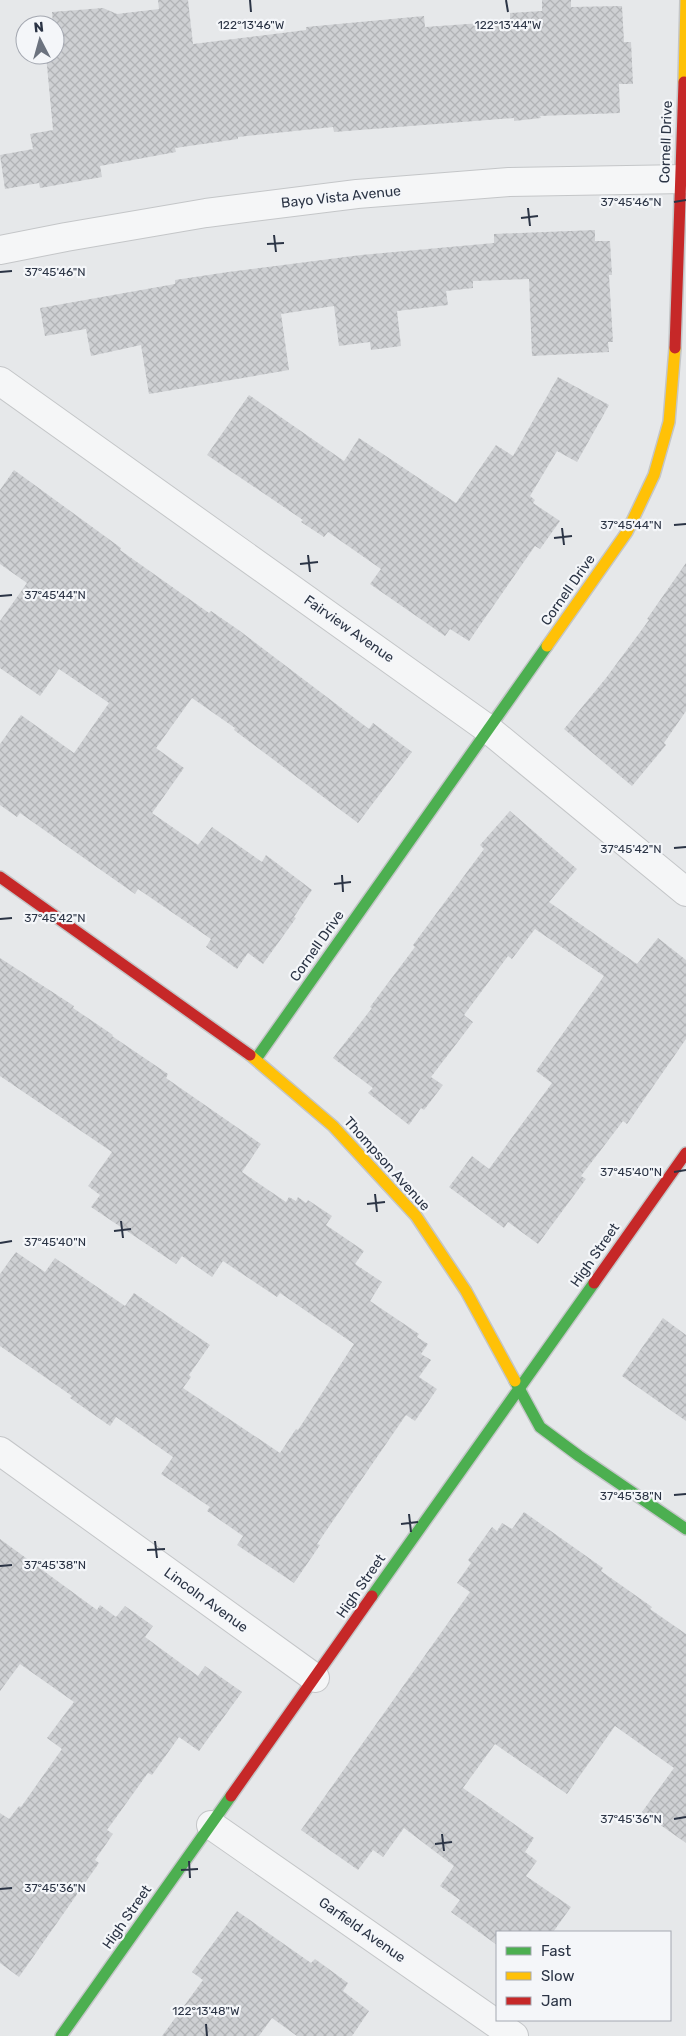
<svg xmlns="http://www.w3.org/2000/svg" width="686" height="2036" font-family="Rubik,sans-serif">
<defs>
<pattern id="building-cross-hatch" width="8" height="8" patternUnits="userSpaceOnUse" patternTransform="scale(1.25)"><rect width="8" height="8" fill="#ced0d3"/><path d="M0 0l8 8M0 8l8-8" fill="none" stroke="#b1b3b6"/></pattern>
</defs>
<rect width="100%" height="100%" fill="#e6e8ea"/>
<!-- building -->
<g fill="url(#building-cross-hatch)">
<polygon points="158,0 188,0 193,44 306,30 306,27 424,16 425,27 510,21 510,13 542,11 542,0 571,0 571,7 622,6 624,42 631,42 633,84 619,84 620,113 540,116 541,118 514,121 514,118 334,132 333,127 238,137 238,139 175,148 176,152 100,166 102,177 40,188 39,183 5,189 0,155 33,149 30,134 53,130 46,55 55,55 55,25 53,25 52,12 103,8 117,14 159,9"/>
<polygon points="595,230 595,241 610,241 612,275 609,275 613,342 608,342 609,352 532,356 529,279 473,281 473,288 446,291 448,305 397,311 401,346 371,350 370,342 339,346 334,306 281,314 289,370 149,394 141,345 91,356 86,329 45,336 40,308 175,284 175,280 228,272 361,255 494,243 494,234"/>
<polygon points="558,377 609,405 577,462 557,451 530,496 535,500 533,503 560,521 540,549 535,546 469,641 450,629 445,636 370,584 381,569 328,532 324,537 301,522 303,520 207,455 249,395 344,461 359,438 456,503 496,445 513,456"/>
<polygon points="14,470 121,548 120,550 209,613 211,611 240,631 369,729 373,723 412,752 358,823 234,730 235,728 192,698 156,748 184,768 152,813 198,845 212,827 262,862 266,855 312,890 294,917 296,918 263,964 248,953 237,969 206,947 211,939 138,889 135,894 20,813 17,817 0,805 0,744 21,715 74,753 109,703 59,669 40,696 0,668 0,621 27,583 0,564 0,490"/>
<polygon points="686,563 686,711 664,743 666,745 632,786 564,729 606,678 649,620 647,619"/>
<polygon points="510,811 577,869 549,902 637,964 658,938 686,960 686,1039 627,1124 623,1121 581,1176 586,1179 538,1244 508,1222 504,1228 449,1187 472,1156 489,1169 552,1083 536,1071 604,976 535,929 512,959 508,956 464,1015 473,1022 431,1077 443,1085 424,1110 421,1108 409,1125 368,1093 373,1088 333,1058 372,1008 370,1007 415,947 413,945 484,849 480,845"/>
<polygon points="0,958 74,1006 73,1008 113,1035 112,1036 168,1074 166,1078 261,1144 242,1172 286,1202 289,1197 296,1201 298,1197 306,1203 308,1200 332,1216 326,1225 364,1251 355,1264 382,1282 370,1301 419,1334 417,1337 428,1344 421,1354 431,1360 419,1377 437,1389 415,1421 406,1415 317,1544 320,1545 294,1583 237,1545 243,1536 207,1511 210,1507 161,1474 173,1457 116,1417 110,1426 70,1398 72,1396 0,1346 0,1274 16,1252 45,1272 55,1258 125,1306 134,1293 210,1345 189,1375 191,1377 183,1388 280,1453 296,1429 298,1430 354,1344 280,1293 277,1297 223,1261 212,1277 182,1256 176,1264 91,1207 100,1195 88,1186 112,1152 0,1076"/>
<polygon points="663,1318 686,1335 686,1421 622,1376"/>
<polygon points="524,1512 603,1568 601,1571 652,1607 650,1609 686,1634 686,1843 642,1812 674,1768 615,1726 567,1794 495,1744 463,1788 534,1838 525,1852 537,1861 526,1876 571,1907 553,1932 497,1932 497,1945 451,1912 460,1900 440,1886 454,1866 404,1828 383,1857 373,1850 358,1870 301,1830 470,1592 457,1583 471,1563 468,1560 492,1527 497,1531 502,1523 512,1529"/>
<polygon points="0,1539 97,1610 100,1605 116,1617 125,1606 153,1626 145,1637 198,1676 205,1666 242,1692 199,1751 179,1737 152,1775 148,1773 107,1830 113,1834 95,1860 99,1863 19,1977 0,1963 0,1813 9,1819 19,1806 21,1807 62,1749 47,1738 74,1702 20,1664 0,1691"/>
<polygon points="237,1911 311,1963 315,1959 348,1983 343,1991 369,2011 352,2036 297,2036 272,2018 259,2036 162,2036 203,1980 192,1972"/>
</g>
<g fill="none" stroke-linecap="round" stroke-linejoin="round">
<!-- street casing -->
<g stroke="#c4c6c8" stroke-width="30">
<g id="street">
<polyline points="0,250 66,237 206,213 357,194 509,182 686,179"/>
<polyline points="0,381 488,729 686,892"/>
<polyline points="0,1451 315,1678"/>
<polyline points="211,1825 514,2036"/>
</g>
</g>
<!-- fast casing -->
<g stroke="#c4c6c8" stroke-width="14">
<g id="fast">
<polyline points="256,1059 547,646"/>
<polyline points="515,1381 540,1427 579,1456 686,1529"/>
<polyline points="372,1596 594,1283"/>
<polyline points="61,2036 231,1796"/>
</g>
</g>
<!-- slow casing -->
<g stroke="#c4c6c8" stroke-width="14">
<g id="slow">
<polyline points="684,82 686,0"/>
<polyline points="547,646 627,532 654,475 669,422 675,348"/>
<polyline points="250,1055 333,1126 416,1216 466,1291 515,1381"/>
</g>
</g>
<!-- jam casing -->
<g stroke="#c4c6c8" stroke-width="14">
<g id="jam">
<polyline points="675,348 684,82"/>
<polyline points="0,877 250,1055"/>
<polyline points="594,1283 686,1153"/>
<polyline points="231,1796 372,1596"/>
</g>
</g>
<!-- street -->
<use href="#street" stroke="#f5f6f7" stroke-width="28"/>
<!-- fast -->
<use href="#fast" stroke="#4caf50" stroke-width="11"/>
<!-- slow -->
<use href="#slow" stroke="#ffc107" stroke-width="11"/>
<!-- jam -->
<use href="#jam" stroke="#c62828" stroke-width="11"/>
</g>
<!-- ticks -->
<path fill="none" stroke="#2b3445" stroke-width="2" d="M250,0L251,12M506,0L508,12M674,202L686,200M528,208L530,226M521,218L538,216M274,235L276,252M267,244L284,243M0,272L12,271M674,525L686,524M562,528L564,545M554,538L572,536M308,555L310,572M300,564L318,562M0,596L12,595M674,848L686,847M342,875L343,892M334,884L351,882M0,919L12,918M674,1172L686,1170M375,1194L377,1212M367,1204L385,1202M121,1221L123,1238M114,1231L131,1229M0,1243L12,1241M674,1495L686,1494M409,1514L411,1532M401,1524L418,1522M155,1541L157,1558M147,1550L165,1549M0,1566L12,1565M674,1819L686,1817M442,1834L444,1851M435,1844L452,1842M189,1861L190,1878M181,1870L198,1869M0,1889L12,1888M206,2024L207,2036"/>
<g text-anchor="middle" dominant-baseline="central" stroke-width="4.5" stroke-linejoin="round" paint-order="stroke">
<!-- street labels -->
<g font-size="14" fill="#2b3445" stroke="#f4f6f9">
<text transform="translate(666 142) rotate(-88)">Cornell Drive</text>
<text transform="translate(341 197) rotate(-6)">Bayo Vista Avenue</text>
<text transform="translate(568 590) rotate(-55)">Cornell Drive</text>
<text transform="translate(349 629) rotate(35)">Fairview Avenue</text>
<text transform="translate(317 946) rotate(-55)">Cornell Drive</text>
<text transform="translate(387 1164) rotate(48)">Thompson Avenue</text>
<text transform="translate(595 1255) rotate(-55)">High Street</text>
<text transform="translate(361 1586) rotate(-55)">High Street</text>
<text transform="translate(206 1600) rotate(36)">Lincoln Avenue</text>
<text transform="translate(127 1917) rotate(-55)">High Street</text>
<text transform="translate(362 1930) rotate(35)">Garfield Avenue</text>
</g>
</g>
<g font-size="12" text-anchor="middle" fill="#2b3445" stroke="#f4f6f9" stroke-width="4.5" stroke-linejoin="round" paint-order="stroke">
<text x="251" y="29">122°13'46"W</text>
<text x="508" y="29">122°13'44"W</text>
<text x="631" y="206">37°45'46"N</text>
<text x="55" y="276">37°45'46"N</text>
<text x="631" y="529">37°45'44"N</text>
<text x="55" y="599">37°45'44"N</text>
<text x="631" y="853">37°45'42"N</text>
<text x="55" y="922">37°45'42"N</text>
<text x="631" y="1176">37°45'40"N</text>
<text x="55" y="1246">37°45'40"N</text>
<text x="631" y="1500">37°45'38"N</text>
<text x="55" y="1569">37°45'38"N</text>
<text x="631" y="1823">37°45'36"N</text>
<text x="55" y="1892">37°45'36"N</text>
<text x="206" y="2015">122°13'48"W</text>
</g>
<!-- legend -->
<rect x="496" y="1931" width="175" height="90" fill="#f4f6f9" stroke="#a4a8b1"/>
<rect x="506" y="1947" width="25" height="8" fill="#4caf50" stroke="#a4a8b1"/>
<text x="541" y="1956" font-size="15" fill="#2b3445">Fast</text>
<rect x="506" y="1972" width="25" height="8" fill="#ffc107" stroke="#a4a8b1"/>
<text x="541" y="1981" font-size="15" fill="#2b3445">Slow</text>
<rect x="506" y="1997" width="25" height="8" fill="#c62828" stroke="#a4a8b1"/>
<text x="541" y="2006" font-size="15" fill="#2b3445">Jam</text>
<!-- north arrow -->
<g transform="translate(40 40) rotate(354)"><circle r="24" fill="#f4f6f9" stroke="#a4a8b1"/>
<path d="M0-4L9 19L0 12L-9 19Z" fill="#6c737f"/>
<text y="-8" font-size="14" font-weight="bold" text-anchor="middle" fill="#2b3445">N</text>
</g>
</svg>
